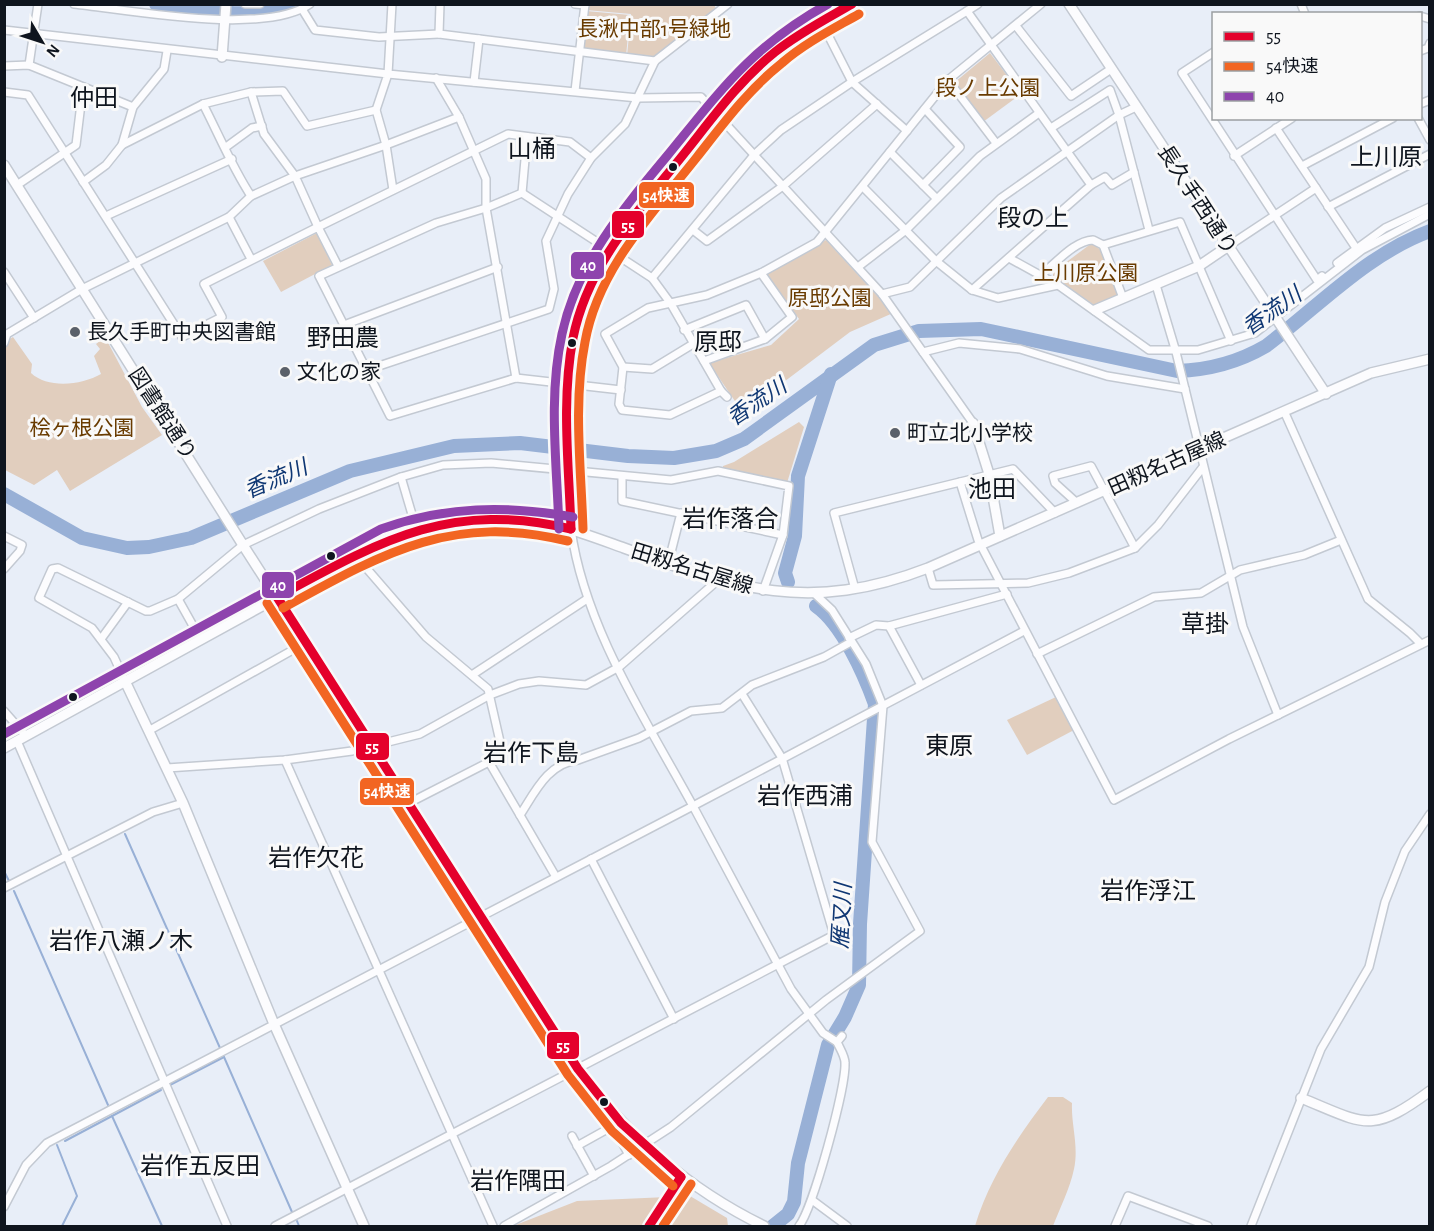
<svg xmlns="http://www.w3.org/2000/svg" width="1434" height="1231" font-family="'Alegreya Sans','Noto Sans JP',sans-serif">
<rect width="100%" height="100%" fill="#e8eef8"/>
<!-- green -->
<g fill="#e1cebe">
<polygon points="587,4 714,4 716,9 654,60 627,56 631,14 586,10"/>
<polygon points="586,11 630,15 626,56 582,49"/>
<polygon points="990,53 1021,94 983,122 955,82"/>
<polygon points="317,233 332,265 281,292 263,261"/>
<polygon points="826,240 893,313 850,332 743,413 709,363 771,345 799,319 767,274"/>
<polygon points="1092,243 1102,251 1118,295 1094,305 1053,277 1053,272"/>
<path d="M13,337L32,364L31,373C48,389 82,385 101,374L94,356L100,349L96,344L105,337L142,407L162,435L70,491L57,470L34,485L5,470L4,347L5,342Z"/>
<polygon points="799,422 804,427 787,483 723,469 723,466 734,462"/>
<polygon points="1056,697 1074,730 1027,755 1007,720"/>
<path d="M1048,1097H1063L1072,1103C1071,1125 1079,1146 1074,1169C1070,1188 1060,1208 1053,1226H975C990,1177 1017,1138 1048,1097Z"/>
<polygon points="690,1196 727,1218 728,1226 513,1226 577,1201"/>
</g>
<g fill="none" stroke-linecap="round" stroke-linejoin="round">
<!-- stream -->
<g stroke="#98b0d6" stroke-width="2">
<polyline points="125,834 220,1048"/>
<polyline points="4,871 9,881"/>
<polyline points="14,891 108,1105"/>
<polyline points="224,1057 292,1212"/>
<polyline points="168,1086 224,1057"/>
<polyline points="112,1116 162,1226"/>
<polyline points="65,1141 161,1090"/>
<polyline points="57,1145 77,1196 62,1226"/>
<polyline points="297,1221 299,1226"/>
</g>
<!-- river -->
<g stroke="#98b0d6" stroke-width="14">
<path d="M156,4C193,8 258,23 292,4"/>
<path d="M4,494L82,538L127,548L149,547L191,538L350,471L454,446L520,443L628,456L674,458L716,451L744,439L874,345L919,331L981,329L1177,371C1209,370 1237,363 1266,346C1318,307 1367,254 1430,231"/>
<polyline points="788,582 785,573 795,536 798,476 831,374"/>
<path d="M773,1226L788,1214L794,1202L798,1163L828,1045L845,1017L859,985L860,924L875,704C864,674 842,624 816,606"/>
</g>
<!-- street casing -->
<g stroke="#c3c9d2" stroke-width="10">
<g id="street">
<path d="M74,4C130,10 265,36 310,4"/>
<polyline points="245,4 260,4"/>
<polyline points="392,4 388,74 638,98 701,97 882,294 973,423"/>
<polyline points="440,4 439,34 655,61"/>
<polyline points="575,4 585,5"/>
<polyline points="819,4 826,31 852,82 907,131"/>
<polyline points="1301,4 1305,14"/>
<polyline points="302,9 315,30 379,37 439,34"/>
<polyline points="967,11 978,4"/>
<polyline points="1420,16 1430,19"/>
<polyline points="1016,26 1071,96 1111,69"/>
<polyline points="4,30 388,74 376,110 386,145 459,117 486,179 486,208 516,378"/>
<polyline points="1420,51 1428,48 1430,43"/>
<polyline points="1214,52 1182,73 1317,280 1322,276"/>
<polyline points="29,65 38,4"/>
<polyline points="4,66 29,65 133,107"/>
<polyline points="436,78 459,117"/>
<polyline points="948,80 996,143"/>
<polyline points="474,82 479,39"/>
<polyline points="575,91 585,4"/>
<polyline points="4,92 28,95 182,337 222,317 204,284 318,227 338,266"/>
<path d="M203,104C219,135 232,167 251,196"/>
<polyline points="1420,104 1430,100"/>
<polyline points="1418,118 1430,140"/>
<polyline points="1051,128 1110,90 1119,115 1149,230"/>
<polyline points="1276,128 1356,248"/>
<polyline points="122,145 133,107 164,69 167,51"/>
<polyline points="226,147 252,128 262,126"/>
<polyline points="890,152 936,198"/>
<polyline points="1234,156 1292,118"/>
<polyline points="1302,166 1393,118"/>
<polyline points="83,182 106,165 122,145 203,104 251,92 283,91 307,126 376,110"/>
<polyline points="17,185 76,145 83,87"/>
<polyline points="923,185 960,147 925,109"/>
<polyline points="1091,185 1105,177 1112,185 1134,172"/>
<polyline points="393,190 386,145 295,176 318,227 508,134 570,142 591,158"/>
<polyline points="522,193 527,137"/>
<polyline points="1328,207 1430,154"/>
<polyline points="106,216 232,159"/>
<polyline points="229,217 251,259"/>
<polyline points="693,230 707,241 783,186 877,104"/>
<polyline points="1103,245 1180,222 1231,341"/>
<polyline points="1227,247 1316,188"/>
<polyline points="1009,258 1058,285 1149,350 1198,350 1255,333 1362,250 1430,214"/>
<polyline points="1337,263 1385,228 1430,207"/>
<polyline points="858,267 906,230 980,156 1039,113"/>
<polyline points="4,272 34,318"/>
<path d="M1039,276C1055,265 1073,241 1093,240L1103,245L1123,298"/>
<polyline points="652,278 755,154 781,130 852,82 967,11 1091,185 972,290 936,261 863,187"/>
<polyline points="1156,285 1176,352 1243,627 1278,715"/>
<polyline points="972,290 998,298 1058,285"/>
<polyline points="882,294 910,287 1001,198 1119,115 1136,107"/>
<polyline points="344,325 498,267"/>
<polyline points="684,330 746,305 765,339"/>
<polyline points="4,343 7,334 82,289 229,217 251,196 295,176 264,134 251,92"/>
<polyline points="923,352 959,343 1020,349 1107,376 1185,389"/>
<polyline points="704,361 765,339 792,317 761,273"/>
<polyline points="623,367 652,369 693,344"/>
<polyline points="367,370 549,309 554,289 546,241 568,194 591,158 625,124 655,61 728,4"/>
<polyline points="621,390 516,378 390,416 319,276 436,223 486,208 522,193 652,278 671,304 721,391 727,397"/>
<polyline points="721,391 670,415 622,410 619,404 623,367 605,334 648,308 707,295 761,273 817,242 948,80 1041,4"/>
<polyline points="1284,411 1368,599 1410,633 1421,644"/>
<polyline points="622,476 622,501 783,535"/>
<polyline points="401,477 416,528"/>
<polyline points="960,482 978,540 1114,800 1229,739 1430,640"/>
<polyline points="1077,503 1055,483 1053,476 1091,466 1135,548"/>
<polyline points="4,536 22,545 20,551 4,569"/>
<polyline points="355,555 426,637 488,689 501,746 495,759 489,762 556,877"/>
<polyline points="668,564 681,513"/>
<polyline points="928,568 933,585 1028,583 1069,573 1135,548 1158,525 1203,467"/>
<polyline points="855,589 834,513 1013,469 1055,513"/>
<polyline points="178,599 201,640"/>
<polyline points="889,626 921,685"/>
<polyline points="849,638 876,625 889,626 1007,594"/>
<polyline points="101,639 128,602"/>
<polyline points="1037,654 1154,597 1201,593 1240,570 1304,555 1341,540"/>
<polyline points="472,675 587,599"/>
<polyline points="125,681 114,657 92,628 39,598 52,569 58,568 146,611 150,611 178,599 243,545 319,509 401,477 443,465 491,463 671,480 718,471 789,486 783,535 763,591"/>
<polyline points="4,711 26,736"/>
<polyline points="150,730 307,642"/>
<polyline points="17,741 227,1226"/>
<polyline points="285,760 493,1226"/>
<polyline points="167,768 285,760 352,751 420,734 490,695 519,684 539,681 586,685 619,667 717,581"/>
<polyline points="409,803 489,762"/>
<path d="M520,815C535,792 548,763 578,760L639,738L691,711L722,708L752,685L824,657L851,642"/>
<polyline points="591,859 674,1019"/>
<polyline points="4,888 153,812 183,803"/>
<polyline points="837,1042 823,1033 791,989 693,806 1024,631"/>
<polyline points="572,1136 594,1176"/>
<polyline points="577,1146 613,1126 629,1155"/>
<polyline points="812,1200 847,1226"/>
<path d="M4,1207L26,1165L47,1143L693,806C646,720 584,626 571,529"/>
<polyline points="275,1226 834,935 782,758 742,694"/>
<polyline points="504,1226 611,1166 671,1127 826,1000 920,931 872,842 883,706 866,664 832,610 816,595"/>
<polyline points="649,1226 681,1177"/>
<path d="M799,1226C813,1208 846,1088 845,1063C845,1056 840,1049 837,1042L842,1036"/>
<polyline points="1115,1226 1128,1196 1208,1226"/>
<polyline points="1251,1226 1321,1049 1369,967 1385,902 1405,851 1430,814"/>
</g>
</g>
<!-- secondary casing -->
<g stroke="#c3c9d2" stroke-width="12">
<g id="secondary">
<polyline points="1069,4 1326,394"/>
<polyline points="222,57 226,4"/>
<path d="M4,165L243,545L578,1069C628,1137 688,1189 764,1226"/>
<polyline points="1095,310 1199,266 1227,247"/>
<polyline points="973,423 989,474 1000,536"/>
<path d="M571,529C570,465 561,400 573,338C587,263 641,207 687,150C711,119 735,87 765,61C791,37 822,22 853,4"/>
<polyline points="125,681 183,803 274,1024 364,1226"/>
<path d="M4,748C70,711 136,676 202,639C245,615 289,591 333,567C360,552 389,535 419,527C447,520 475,518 503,518C545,518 585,534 624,548C737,589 809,614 928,568L1371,373L1430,359"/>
<path d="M1301,1098C1365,1124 1370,1135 1430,1091"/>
</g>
</g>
<!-- street -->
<use href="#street" stroke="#fcfcfe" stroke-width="7"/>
<!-- secondary -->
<use href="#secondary" stroke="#fcfcfe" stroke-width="9"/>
<!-- bus-1 casing -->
<g stroke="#f9f9f9" stroke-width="14">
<g id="bus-1">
<path d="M571,529C569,466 561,401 573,338C588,263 641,208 687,150C714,116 740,80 775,52C799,33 826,19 852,4"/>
<polyline points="277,597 578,1069 621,1123 681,1177"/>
<path d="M277,597C380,541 450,500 571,529"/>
<polyline points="649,1226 681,1177"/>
</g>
</g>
<!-- bus-2 casing -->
<g stroke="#f9f9f9" stroke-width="14">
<g id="bus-2">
<path d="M583,529C581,467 573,403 585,342C598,269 652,214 697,157C723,124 748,90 782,63C805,43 833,29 859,14"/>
<polyline points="267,603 568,1075 612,1131 673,1186"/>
<path d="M283,608C383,553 451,513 568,541"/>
<polyline points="663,1226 691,1184"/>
</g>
</g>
<!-- bus-3 casing -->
<g stroke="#f9f9f9" stroke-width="14">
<g id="bus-3">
<path d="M559,529C557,465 548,397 562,334C577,264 622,210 667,156C721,90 751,47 828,4"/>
<path d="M4,734L381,529C446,506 506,505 573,517"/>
</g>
</g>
<!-- bus-1 -->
<use href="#bus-1" stroke="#e4002b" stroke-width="9"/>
<!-- bus-2 -->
<use href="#bus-2" stroke="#f26522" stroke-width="9"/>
<!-- bus-3 -->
<use href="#bus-3" stroke="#8e44ad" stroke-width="9"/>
</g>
<!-- markers -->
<g fill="#0f151e" stroke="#f9f9f9" stroke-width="2">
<circle cx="673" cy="167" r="5"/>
<circle cx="572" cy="343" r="5"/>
<circle cx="331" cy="556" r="5"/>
<circle cx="73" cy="697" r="5"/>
<circle cx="604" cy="1102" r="5"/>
</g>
<g fill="#5b616a" stroke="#f9f9f9" stroke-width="2">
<circle cx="75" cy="332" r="6"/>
<circle cx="285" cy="372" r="6"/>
<circle cx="895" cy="433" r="6"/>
</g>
<g text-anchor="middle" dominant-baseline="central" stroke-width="6" stroke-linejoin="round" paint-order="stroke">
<!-- park labels -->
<g font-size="21" fill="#693b00" stroke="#f9f9f9">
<text x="654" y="29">長湫中部1号緑地</text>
<text x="988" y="88">段ノ上公園</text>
<text x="1086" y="273">上川原公園</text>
<text x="830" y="298">原邸公園</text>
<text x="82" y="428">桧ヶ根公園</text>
</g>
<!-- street labels -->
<g font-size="21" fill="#0f151e" stroke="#f9f9f9">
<text transform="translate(1197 200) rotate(57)">長久手西通り</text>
<text transform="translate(162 414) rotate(57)">図書館通り</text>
<text transform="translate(1167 464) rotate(-24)">田籾名古屋線</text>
<text transform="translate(692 569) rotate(17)">田籾名古屋線</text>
</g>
<!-- poi labels -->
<g font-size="21" fill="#0f151e" stroke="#f9f9f9" text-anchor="start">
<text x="87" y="332">長久手町中央図書館</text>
<text x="297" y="372">文化の家</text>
<text x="907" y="433">町立北小学校</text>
</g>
<!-- water labels -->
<g font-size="22" font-style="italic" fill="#0f3773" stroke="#f9f9f9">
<text transform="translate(1272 311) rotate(-35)">香流川</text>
<text transform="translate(757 402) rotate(-34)">香流川</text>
<text transform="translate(276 479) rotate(-23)">香流川</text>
<text transform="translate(842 916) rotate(-87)">雁又川</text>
</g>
<!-- quarter labels -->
<g font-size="24" fill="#0f151e" stroke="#f9f9f9">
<text x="94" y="99">仲田</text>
<text x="532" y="150">山桶</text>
<text x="1386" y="158">上川原</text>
<text x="1033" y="219">段の上</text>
<text x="343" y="339">野田農</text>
<text x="718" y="343">原邸</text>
<text x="992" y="490">池田</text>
<text x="730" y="520">岩作落合</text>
<text x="1205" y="625">草掛</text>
<text x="949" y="747">東原</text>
<text x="531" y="754">岩作下島</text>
<text x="805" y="797">岩作西浦</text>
<text x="316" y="859">岩作欠花</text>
<text x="1148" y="892">岩作浮江</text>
<text x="121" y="942">岩作八瀬ノ木</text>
<text x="200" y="1167">岩作五反田</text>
<text x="518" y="1182">岩作隅田</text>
</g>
</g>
<g stroke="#f9f9f9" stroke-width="2">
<rect x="638" y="181" width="57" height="28" rx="6" fill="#f26522"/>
<rect x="611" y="210" width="34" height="29" rx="6" fill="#e4002b"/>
<rect x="570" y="251" width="35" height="29" rx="6" fill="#8e44ad"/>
<rect x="261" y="571" width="34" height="28" rx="6" fill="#8e44ad"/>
<rect x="355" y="732" width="35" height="29" rx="6" fill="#e4002b"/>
<rect x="359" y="777" width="56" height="29" rx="6" fill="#f26522"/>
<rect x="546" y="1031" width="34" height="29" rx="6" fill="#e4002b"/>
</g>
<g font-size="16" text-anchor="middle" font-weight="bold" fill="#fff">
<text x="666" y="201">54快速</text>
<text x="628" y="231">55</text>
<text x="588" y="271">40</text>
<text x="278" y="591">40</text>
<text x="372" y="752">55</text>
<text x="387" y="797">54快速</text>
<text x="563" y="1051">55</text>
</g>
<!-- border -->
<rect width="1434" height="1231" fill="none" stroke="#0f151e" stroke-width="12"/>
<!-- legend -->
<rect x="1212" y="12" width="210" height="108" fill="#f9f9f9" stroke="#9b9ea1" stroke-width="1.5"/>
<rect x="1224" y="32" width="30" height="9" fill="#e4002b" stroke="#9b9ea1" stroke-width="1.5"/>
<text x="1266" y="42" font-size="18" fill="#0f151e">55</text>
<rect x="1224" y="62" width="30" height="9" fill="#f26522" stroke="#9b9ea1" stroke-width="1.5"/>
<text x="1266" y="72" font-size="18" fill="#0f151e">54快速</text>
<rect x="1224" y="92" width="30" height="9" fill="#8e44ad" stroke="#9b9ea1" stroke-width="1.5"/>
<text x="1266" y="102" font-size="18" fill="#0f151e">40</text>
<!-- north arrow -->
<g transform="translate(42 42) rotate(129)" stroke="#f9f9f9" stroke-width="4.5" paint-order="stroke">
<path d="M0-4.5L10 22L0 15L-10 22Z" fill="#0f151e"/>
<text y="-9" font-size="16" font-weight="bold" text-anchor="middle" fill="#0f151e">N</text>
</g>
</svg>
